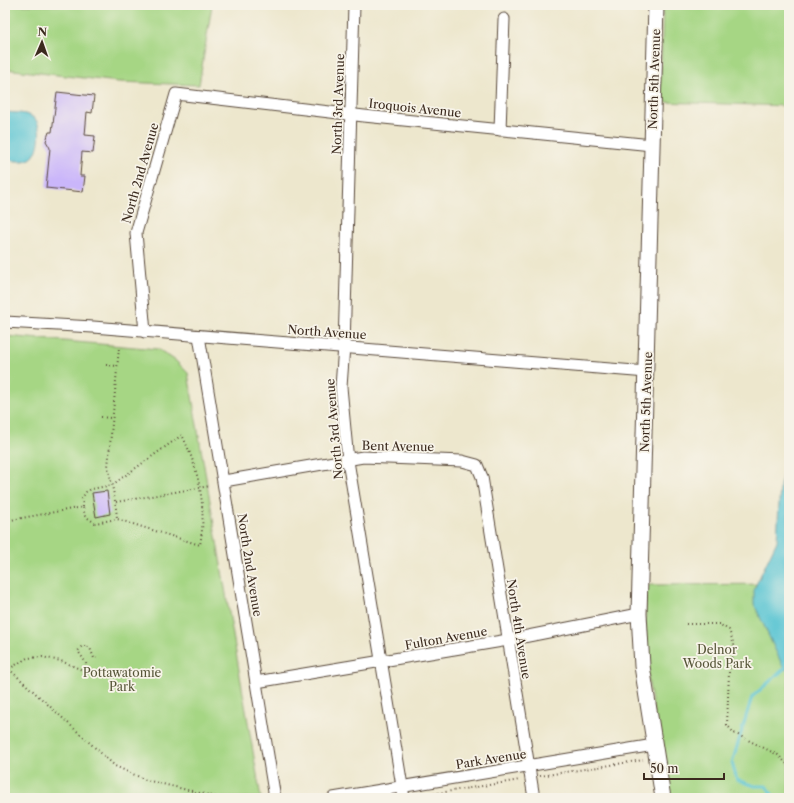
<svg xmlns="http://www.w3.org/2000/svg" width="794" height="803" font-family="'Libre Caslon Text',serif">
<rect width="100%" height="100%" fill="#f7f3e8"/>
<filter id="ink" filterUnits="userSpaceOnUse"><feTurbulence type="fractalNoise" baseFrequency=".025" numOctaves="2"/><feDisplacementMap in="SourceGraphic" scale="8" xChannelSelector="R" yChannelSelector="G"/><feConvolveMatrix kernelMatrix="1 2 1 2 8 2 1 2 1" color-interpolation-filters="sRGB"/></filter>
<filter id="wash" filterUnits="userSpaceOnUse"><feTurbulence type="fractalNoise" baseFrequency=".012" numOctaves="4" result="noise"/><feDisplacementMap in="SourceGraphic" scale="16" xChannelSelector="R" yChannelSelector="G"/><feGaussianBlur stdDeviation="0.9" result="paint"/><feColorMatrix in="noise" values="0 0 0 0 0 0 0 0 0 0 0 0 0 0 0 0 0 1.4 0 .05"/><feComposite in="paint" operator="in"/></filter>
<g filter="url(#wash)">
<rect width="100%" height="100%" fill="#ede7cd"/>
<!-- green -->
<g fill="#a6d684" stroke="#708051">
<polygon points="5,5 212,5 199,85 119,82 5,69"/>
<polygon points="663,5 789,5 789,106 660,102"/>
<polygon points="5,336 158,349 176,361 188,373 261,798 5,798"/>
<polygon points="789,584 789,798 668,798 646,666 645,585"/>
</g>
<!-- water -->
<g fill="#5ac5d3" stroke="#4a7878">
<path d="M5,112C15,113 28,112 35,119C43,127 40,154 30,159C22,163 13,160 5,160Z"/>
<polygon points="789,468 789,670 784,669 754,604 754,589 777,541 780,485 784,470"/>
</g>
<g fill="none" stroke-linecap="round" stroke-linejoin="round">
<!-- stream -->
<polyline stroke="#5ac5d3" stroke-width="3" points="775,798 766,786 755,786 737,780 732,763 752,697 784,669"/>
</g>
<g id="blocks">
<!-- building -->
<g fill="#cab6fa">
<polygon points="57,92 94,96 92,113 87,112 85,135 95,136 93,153 82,152 80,176 85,176 83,192 46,188 50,148 46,141 49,132 52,132"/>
<polygon points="107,491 110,514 96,517 92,493"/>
</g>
</g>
</g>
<g filter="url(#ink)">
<use href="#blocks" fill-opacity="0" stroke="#564638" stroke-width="1"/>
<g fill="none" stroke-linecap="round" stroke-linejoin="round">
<!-- minor casing -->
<g stroke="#564638" stroke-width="13">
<g id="minor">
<polyline points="354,5 344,346 341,387 348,461 404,798"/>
<polyline points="500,130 504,19"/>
<polyline points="5,322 93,327 647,372"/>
<polyline points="145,332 136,233 176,94 364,116 652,145"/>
<polyline points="199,336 275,798"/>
<polyline points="224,481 363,457 462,461 477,465 482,477 534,798"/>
<polyline points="256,682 508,640 639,614"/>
<polyline points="333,798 654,745"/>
</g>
</g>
<!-- secondary casing -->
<g stroke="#564638" stroke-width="17">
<polyline id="secondary" points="656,5 639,614 642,666 663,798"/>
</g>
<!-- path -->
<g stroke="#564638" stroke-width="2" stroke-dasharray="1 3" stroke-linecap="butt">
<polyline points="106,365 117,366"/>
<polyline points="101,417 111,418"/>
<polyline points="116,502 210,486"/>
<path d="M83,507L82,498L86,492L91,489L112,485L182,435C199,470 207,507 200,545L117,519C116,502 112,485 108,467L119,348"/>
<polyline points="5,521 83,507 85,516 95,523 117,519"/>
<polyline points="686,624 719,624 729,630 734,645 729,672 727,725 734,733 778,755 789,766"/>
<polyline points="5,669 9,669 115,766 146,780 221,798"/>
<polyline points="9,669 27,658 42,657 61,661 87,672 101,673 104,668"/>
<polyline points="87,672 86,663 78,651 82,646 87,646 90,648 94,658 97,658"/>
<polyline points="540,776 643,760"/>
<polyline points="414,797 520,780"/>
</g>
<!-- minor -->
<use href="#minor" stroke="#fff" stroke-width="11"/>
<!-- secondary -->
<use href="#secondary" stroke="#fff" stroke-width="15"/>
</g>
</g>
<g text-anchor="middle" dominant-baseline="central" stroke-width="3.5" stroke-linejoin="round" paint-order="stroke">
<!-- street labels -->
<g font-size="12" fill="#3b2a1e" stroke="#f7f3e8">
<text transform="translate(654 79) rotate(-88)">North 5th Avenue</text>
<text transform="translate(338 104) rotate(-88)">North 3rd Avenue</text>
<text transform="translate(415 108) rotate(6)">Iroquois Avenue</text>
<text transform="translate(140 173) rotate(-74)">North 2nd Avenue</text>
<text transform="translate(327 332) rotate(4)">North Avenue</text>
<text transform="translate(646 402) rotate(-88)">North 5th Avenue</text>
<text transform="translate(334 429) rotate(-95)">North 3rd Avenue</text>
<text transform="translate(398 446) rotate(1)">Bent Avenue</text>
<text transform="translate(250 565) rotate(81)">North 2nd Avenue</text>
<text transform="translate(519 629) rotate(81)">North 4th Avenue</text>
<text transform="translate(446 638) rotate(-10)">Fulton Avenue</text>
<text transform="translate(491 759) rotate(-9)">Park Avenue</text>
</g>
<!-- park labels -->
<g font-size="12" fill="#565538" stroke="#f7f3e8">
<text x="717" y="649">Delnor<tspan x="717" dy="14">Woods Park</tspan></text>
<text x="122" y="672">Pottawatomie<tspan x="122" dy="14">Park</tspan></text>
</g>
</g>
<!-- margin -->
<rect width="794" height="803" fill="none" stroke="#f7f3e8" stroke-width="20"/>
<!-- north arrow -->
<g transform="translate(42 42) rotate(2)" stroke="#f7f3e8" stroke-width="3" paint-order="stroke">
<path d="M0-3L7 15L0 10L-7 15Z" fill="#3b2a1e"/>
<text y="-6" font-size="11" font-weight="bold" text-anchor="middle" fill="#3b2a1e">N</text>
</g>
<!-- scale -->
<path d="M644 773v6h80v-6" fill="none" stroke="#3b2a1e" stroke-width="2"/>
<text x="650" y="773" font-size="12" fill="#3b2a1e" stroke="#f7f3e8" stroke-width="3" paint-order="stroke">50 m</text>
</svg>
